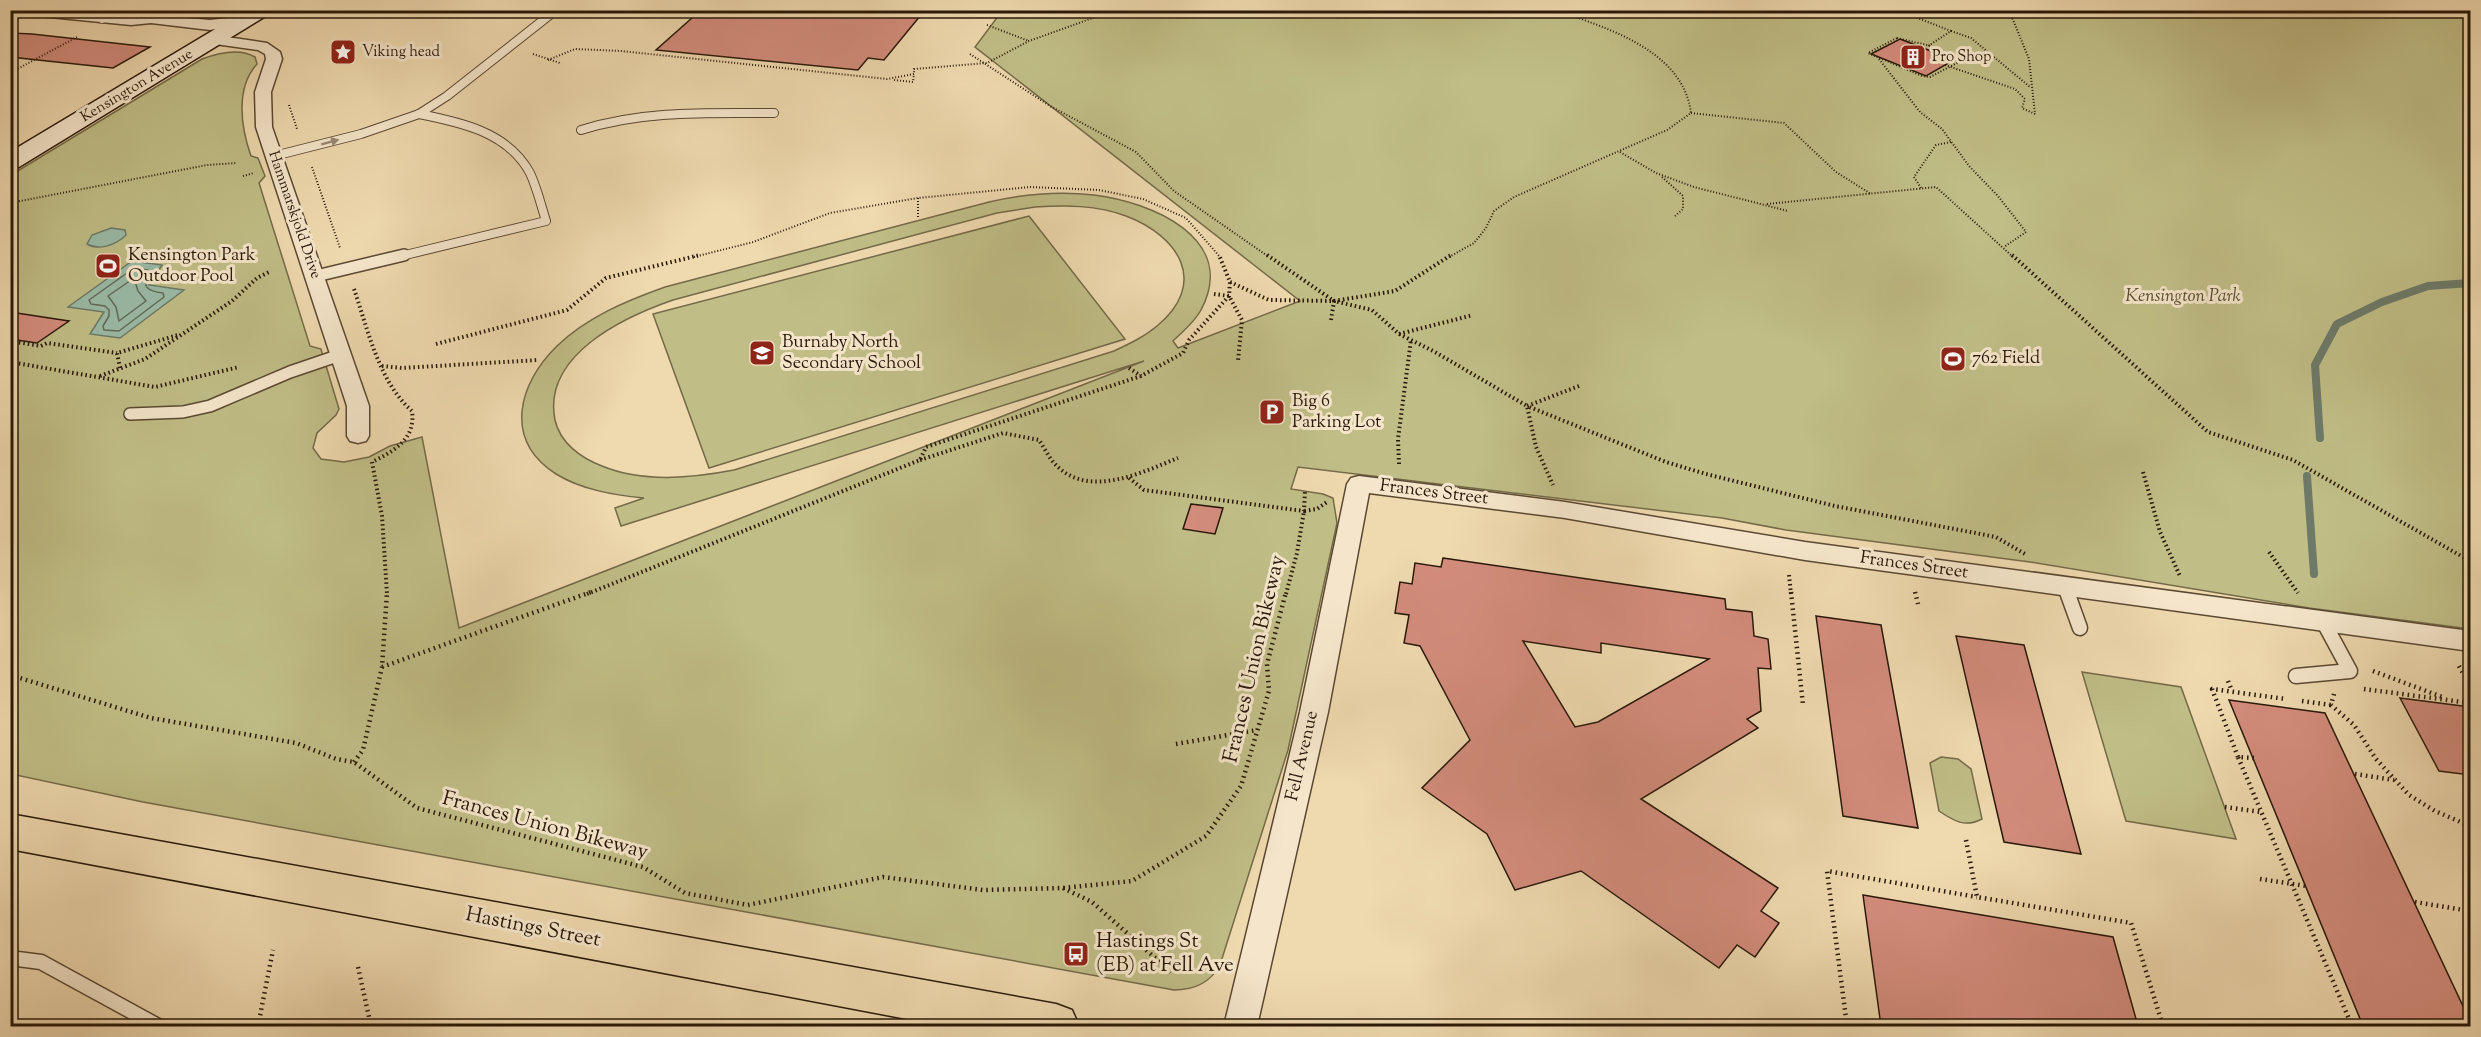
<svg xmlns="http://www.w3.org/2000/svg" width="2481" height="1037" font-family="'Sorts Mill Goudy',serif">
<rect width="100%" height="100%" fill="#efd9af"/>
<filter id="stains"><feTurbulence type="fractalNoise" baseFrequency=".00333" numOctaves="4"/><feColorMatrix values="0 0 0 0 .2 0 0 0 0 .09 0 0 0 0 .02 0 0 0 .5 -.17"/></filter>
<radialGradient id="worn" r=".72"><stop offset=".6" stop-color="#630" stop-opacity="0"/><stop offset="1" stop-color="#630" stop-opacity=".3"/></radialGradient>
<!-- green -->
<g fill="#c0bd86" stroke="#746a48" stroke-width="1.5" fill-rule="evenodd">
<path d="M1002,11H2470V629L2309,608L2030,562L1786,530L1722,518L1298,467L1291,489L1323,494L1333,498L1337,523L1288,750L1220,965C1210,983 1195,990 1174,990L143,802L11,774V175L202,59C218,53 240,48 255,57L257,64C235,88 241,128 251,156L258,158L265,176L259,183L310,346L321,349L339,409L336,415L317,433L313,448L321,459L344,462L369,457L390,446L422,437L459,628L1144,361L621,526L615,508L644,498C614,495 582,490 556,474C503,440 518,384 557,346C587,317 626,301 665,287L989,202C1023,194 1058,191 1094,195C1151,202 1239,238 1201,310C1194,323 1183,331 1173,341L1178,348L1300,301L975,47ZM1035,207C1065,205 1097,205 1126,216C1179,236 1209,283 1157,326C1144,337 1129,344 1114,351L734,470C692,478 643,483 602,466C581,458 560,443 555,420C542,355 624,317 673,300L997,213Z"/>
<polygon points="1029,216 1125,339 709,468 653,314"/>
<polygon points="2082,672 2181,687 2236,839 2126,821"/>
<path d="M1941,757L1958,759L1971,769L1982,819C1965,828 1954,821 1939,811L1930,763Z"/>
</g>
<!-- water -->
<g fill="#9abba7" stroke="#6d7a68" stroke-width="1.5">
<path d="M111,228L125,230L126,235C116,245 99,251 87,244L92,235Z"/>
<polygon points="132,261 162,265 149,285 184,290 120,338 90,334 104,312 68,307"/>
</g>
<g fill="none" stroke-linecap="round" stroke-linejoin="round">
<!-- shore -->
<g stroke="#626a58" stroke-width="1.5">
<path d="M134,268L148,270C142,287 146,291 163,293L164,297L119,331L104,330L103,326L109,316V310L105,306L91,304L89,300Z"/>
<polygon points="134,278 138,291 146,301 119,321 116,307 108,296"/>
</g>
<!-- stream -->
<g stroke="#6d7a68" stroke-width="8">
<polyline points="2320,438 2315,365 2337,324 2382,302 2428,286 2470,283"/>
<polyline points="2307,476 2314,574"/>
</g>
</g>
<!-- building -->
<g fill="#d38c7c" stroke="#291809" stroke-width="1.5" fill-rule="evenodd">
<polygon points="701,10 925,10 884,60 868,58 858,70 656,50"/>
<polygon points="10,33 32,34 150,47 113,68 10,57"/>
<polygon points="1900,39 1954,60 1926,76 1871,54"/>
<polygon points="10,312 69,321 37,343 10,339"/>
<polygon points="1191,504 1223,508 1215,534 1183,529"/>
<path d="M1443,558L1725,599L1726,609L1752,612L1754,636L1768,639L1771,669L1758,668L1761,711L1747,719L1758,728L1641,799L1778,888L1761,911L1779,923L1755,957L1737,945L1719,968L1581,871L1515,890L1487,834L1422,788L1470,740L1420,646L1404,643L1409,615L1395,613L1400,582L1412,584L1415,563L1441,567ZM1523,641L1601,653V643L1709,659L1598,722L1575,727Z"/>
<polygon points="1816,616 1881,625 1918,828 1843,816"/>
<polygon points="1956,636 2024,645 2081,854 2004,842"/>
<polygon points="2400,698 2470,707 2470,775 2439,771"/>
<polygon points="2229,700 2325,713 2470,1021 2470,1026 2363,1026"/>
<polygon points="1863,895 2113,937 2138,1026 1881,1026"/>
</g>
<g fill="none" stroke-linecap="round" stroke-linejoin="round">
<!-- lane-far2 casing -->
<g stroke="#5a4832" stroke-width="10">
<g id="lane-far2">
<polyline points="102,19 117,10"/>
<path d="M581,130C644,110 709,113 774,113"/>
<polyline points="274,156 361,134 419,114 447,96 556,10"/>
<path d="M397,257L546,221C541,205 537,188 530,173C508,132 460,122 419,114"/>
</g>
</g>
<!-- lane-far1 casing -->
<g stroke="#5a4832" stroke-width="14">
<g id="lane-far1">
<polyline points="316,276 404,255"/>
<polyline points="130,414 183,412 210,406 290,372 340,355"/>
<polyline points="2065,587 2067,594"/>
</g>
</g>
<!-- lane casing -->
<g stroke="#5a4832" stroke-width="17">
<g id="lane">
<polyline points="2067,592 2080,628"/>
<polyline points="2296,676 2350,671 2323,621"/>
<polyline points="10,958 41,962 158,1026"/>
</g>
</g>
<!-- street casing -->
<g stroke="#5a4832" stroke-width="3">
<g id="street">
<polygon points="12,10 70,10 131,17 151,15 210,20 246,16 253,20 246,24 210,30 151,23 131,25 19,14"/>
<polygon points="213,35 267,43 280,52 282,59 271,92 272,127 369,406 369,436 366,441 358,443 350,441 347,436 347,406 256,127 255,92 266,59 265,54 258,50 208,43 205,40 208,37"/>
<polygon points="1359,476 1565,502 1805,542 2470,631 2470,651 1805,560 1565,518 1369,493 1328,712 1257,1026 1224,1026 1300,712 1347,484 1351,478"/>
</g>
</g>
<!-- secondary casing -->
<g stroke="#291809" stroke-width="3">
<polygon id="secondary" points="247,10 272,10 269,14 19,167 10,169 10,152"/>
</g>
<!-- primary casing -->
<g stroke="#291809" stroke-width="3">
<polygon id="primary" points="10,814 1056,1004 1072,1010 1079,1026 944,1026 10,849"/>
</g>
<!-- path-far2 -->
<g stroke="#291809" stroke-width="2" stroke-dasharray="1 2" stroke-linecap="butt">
<polyline points="1897,10 1951,31 1928,46"/>
<polyline points="2009,10 2029,59 2035,114"/>
<polyline points="987,25 1029,41"/>
<polyline points="1951,31 1971,38 2030,87"/>
<polygon points="1897,38 1931,46 1959,62 1930,77 1922,76 1868,53"/>
<polyline points="533,54 560,63"/>
<polyline points="970,54 1050,106 1136,152 1174,191 1269,257"/>
<polyline points="1879,59 1920,112 1942,129 1969,166 1998,196 2026,232 2004,247"/>
<polyline points="548,60 575,49 621,51 887,79 914,74 914,69 987,63 1029,41 1115,10"/>
<polyline points="1945,65 2015,89 2025,99 2022,108 2035,114"/>
<polyline points="10,73 77,37"/>
<polyline points="894,80 913,82 914,74"/>
<polyline points="289,105 297,129"/>
<polyline points="1691,113 1784,123 1836,172 1871,194"/>
<polyline points="1620,152 1656,173 1694,187 1788,211"/>
<polyline points="312,167 340,248"/>
<polyline points="243,176 254,173"/>
<polyline points="1662,177 1683,196 1683,209 1674,217"/>
<polyline points="1921,188 1914,177 1936,145 1951,142"/>
<polyline points="918,198 918,217"/>
<polyline points="10,203 207,165 237,163"/>
<polyline points="1767,204 1936,187 2013,257"/>
<polyline points="694,257 753,242 830,213 918,198 1030,187 1099,190 1143,199 1186,218 1220,257"/>
<path d="M1449,257L1474,243L1486,228L1494,211L1514,197L1667,130L1691,113C1683,50 1607,28 1555,10"/>
</g>
<!-- path-far1 -->
<g stroke="#291809" stroke-width="4" stroke-dasharray="1.5 3" stroke-linecap="butt">
<polyline points="1267,255 1334,301"/>
<polyline points="2012,255 2208,432 2293,460 2470,561"/>
<polyline points="1230,282 1269,300 1334,301 1395,291 1451,255"/>
<path d="M354,289C368,330 379,382 412,411C416,439 394,451 372,462"/>
<polyline points="1214,294 1229,296 1242,320 1238,361"/>
<polyline points="1331,320 1334,301 1372,310 1399,334 1435,352 1527,406 1536,447 1553,485"/>
<polyline points="1399,334 1473,315"/>
<polyline points="10,341 41,346 47,343 117,353"/>
<polyline points="436,344 567,310 606,278 700,255"/>
<polyline points="10,362 155,387 239,367"/>
<polyline points="382,366 402,368 538,360"/>
<polyline points="120,368 117,353 178,335"/>
<polyline points="1129,368 1141,376"/>
<polyline points="100,376 145,359 232,301 257,278 269,272"/>
<polyline points="1579,386 1527,406 1666,462 1706,474 1835,506 1996,537 2027,555"/>
<path d="M920,460L1003,433L1039,440C1045,449 1050,460 1058,467C1091,498 1143,472 1178,458"/>
<polyline points="372,462 382,516 387,594"/>
<polyline points="1399,464 1398,439 1411,340"/>
<polyline points="2143,472 2160,532 2180,576"/>
<polyline points="1129,478 1144,490 1304,511 1305,491"/>
<polyline points="2269,552 2298,593"/>
<polyline points="1789,575 1791,594"/>
<polyline points="587,594 920,460 926,447 1141,376 1183,353 1189,340 1229,296 1230,282 1219,255"/>
<polyline points="1286,594 1297,553 1304,511 1317,509 1327,502"/>
</g>
<!-- path -->
<g stroke="#291809" stroke-width="4.5" stroke-dasharray="1.5 4" stroke-linecap="butt">
<polyline points="1791,592 1803,705"/>
<polyline points="1915,592 1918,604"/>
<polyline points="2459,666 2470,686"/>
<polyline points="382,667 591,592"/>
<polyline points="2373,671 2445,698"/>
<polyline points="10,675 151,718 296,743 336,759 354,762 417,808 643,867 685,893 748,905 883,877 983,890 1063,888 1132,881 1206,836 1241,786 1269,691 1267,664 1286,592"/>
<polyline points="2228,681 2232,691"/>
<polyline points="2364,689 2470,703"/>
<polyline points="2334,694 2331,705 2354,725 2376,759 2409,795 2435,811 2470,826"/>
<polyline points="2302,701 2331,705"/>
<polyline points="1176,744 1257,730"/>
<polyline points="2238,757 2212,689 2286,699"/>
<polyline points="2254,758 2238,757 2352,1026"/>
<polyline points="354,762 363,750 382,667 387,592"/>
<polyline points="2355,774 2394,780"/>
<polyline points="2225,807 2261,812"/>
<polyline points="1966,840 1977,897 2131,923 2163,1026"/>
<polyline points="2260,879 2306,886"/>
<polyline points="1063,888 1092,902 1171,972"/>
<polyline points="2415,902 2470,911"/>
<polyline points="358,967 371,1026"/>
<polyline points="258,1026 273,950"/>
<polyline points="1847,1026 1827,871 1977,897"/>
</g>
<!-- lane-far2 -->
<use href="#lane-far2" stroke="#f5e6cb" stroke-width="8"/>
<!-- lane-far1 -->
<use href="#lane-far1" stroke="#f5e6cb" stroke-width="11"/>
<!-- lane -->
<use href="#lane" stroke="#f5e6cb" stroke-width="14"/>
<!-- street -->
<use href="#street" fill="#f5e6cb" fill-rule="evenodd"/>
<!-- secondary -->
<use href="#secondary" fill="#f5e6cb" fill-rule="evenodd"/>
<!-- primary -->
<use href="#primary" fill="#efd9af" fill-rule="evenodd"/>
</g>
<!-- one-way arrows -->
<defs><path id="oneway-solid" d="M-6-.8H1V-3.2L6.5 0L1 3.2V.8H-6Z" transform="scale(1.5)"/></defs>
<use fill="#998974" href="#oneway-solid" transform="translate(330 142) rotate(-15)"/>
<!-- icons -->
<defs>
<g id="sight-square" transform="scale(1.35)"><rect x="-9" y="-9" width="18" height="18" rx="4" fill="#8f2418" stroke="#f5e6cb"/><path d="M0-6L1.8-2.2L6-1.7L2.9 1.2L3.7 5.4L0 3.3L-3.7 5.4L-2.9 1.2L-6-1.7L-1.8-2.2Z" fill="#fff"/></g>
<g id="building-square" transform="scale(1.35)"><rect x="-9" y="-9" width="18" height="18" rx="4" fill="#8f2418" stroke="#f5e6cb"/><path d="M-4-6H4V6H1V3H-1V6H-4ZM-2.5-4.3h1.7v1.8h-1.7ZM.8-4.3h1.7v1.8H.8ZM-2.5-1h1.7V.8h-1.7ZM.8-1h1.7V.8H.8Z" fill="#fff"/></g>
<g id="stadium-square" transform="scale(1.35)"><rect x="-9" y="-9" width="18" height="18" rx="4" fill="#8f2418" stroke="#f5e6cb"/><path d="M0-5a6.5 5 0 1 0 0 10a6.5 5 0 1 0 0-10ZM-3.5-1.8h7v3.6h-7Z" fill="#fff"/></g>
<g id="school-square" transform="scale(1.35)"><rect x="-9" y="-9" width="18" height="18" rx="4" fill="#8f2418" stroke="#f5e6cb"/><path d="M0-5L7-2L0 1L-7-2ZM-4 1L0 2.5L4 1V4Q0 6-4 4Z" fill="#fff"/></g>
<g id="parking-square" transform="scale(1.35)"><rect x="-9" y="-9" width="18" height="18" rx="4" fill="#8f2418" stroke="#f5e6cb"/><path d="M-3.5-5.5H1a3.5 3.5 0 0 1 0 7H-1V5.5H-3.5ZM-1-3.4V-.6H.8a1.4 1.4 0 0 0 0-2.8Z" fill="#fff"/></g>
<g id="bus-square" transform="scale(1.35)"><rect x="-9" y="-9" width="18" height="18" rx="4" fill="#8f2418" stroke="#f5e6cb"/><path d="M-5-6H5V4H4V6H2V4H-2V6H-4V4H-5ZM-3.5-4V0h7V-4ZM-3.5 1.2v1.5H-2V1.2ZM2 1.2v1.5H3.5V1.2Z" fill="#fff"/></g>
</defs>
<g fill-rule="evenodd">
<use href="#sight-square" x="343" y="52"/>
<use href="#building-square" x="1913" y="57"/>
<use href="#stadium-square" x="108" y="266"/>
<use href="#school-square" x="762" y="353"/>
<use href="#stadium-square" x="1953" y="359"/>
<use href="#parking-square" x="1272" y="412"/>
<use href="#bus-square" x="1076" y="954"/>
</g>
<g text-anchor="middle" dominant-baseline="central" stroke-width="6" stroke-linejoin="round" paint-order="stroke">
<!-- far-poi labels -->
<g font-size="15" fill="#291809" stroke="#f5e6cb" text-anchor="start">
<text x="362" y="52">Viking head</text>
<text x="1932" y="57">Pro Shop</text>
</g>
<!-- far-street labels -->
<g font-size="15" fill="#291809" stroke="#f5e6cb">
<text transform="translate(137 86) rotate(-31)">Kensington Avenue</text>
<text transform="translate(294 215) rotate(71)">Hammarskjold Drive</text>
</g>
<!-- poi labels -->
<g font-size="18" fill="#291809" stroke="#f5e6cb" text-anchor="start">
<text x="128" y="256">Kensington Park<tspan x="128" dy="21">Outdoor Pool</tspan></text>
<text x="782" y="343">Burnaby North<tspan x="782" dy="21">Secondary School</tspan></text>
<text x="1972" y="359">762 Field</text>
<text x="1292" y="402">Big 6<tspan x="1292" dy="21">Parking Lot</tspan></text>
</g>
<!-- park labels -->
<g font-size="18" font-style="italic" fill="#564a2e" stroke="#f5e6cb">
<text x="2183" y="297">Kensington Park</text>
</g>
<!-- street labels -->
<g font-size="18" fill="#291809" stroke="#f5e6cb">
<text transform="translate(1434 493) rotate(7)">Frances Street</text>
<text transform="translate(1914 566) rotate(8)">Frances Street</text>
<text transform="translate(1303 756) rotate(-77)">Fell Avenue</text>
</g>
<!-- near-street labels -->
<g font-size="21" fill="#291809" stroke="#f5e6cb">
<text transform="translate(1255 659) rotate(-77)">Frances Union Bikeway</text>
<text transform="translate(545 826) rotate(15)">Frances Union Bikeway</text>
<text transform="translate(533 928) rotate(11)">Hastings Street</text>
</g>
<!-- near-poi labels -->
<g font-size="21" fill="#291809" stroke="#f5e6cb" text-anchor="start">
<text x="1096" y="942">Hastings St<tspan x="1096" dy="24">(EB) at Fell Ave</tspan></text>
</g>
</g>
<!-- margin -->
<rect width="2481" height="1037" fill="none" stroke="#efd9af" stroke-width="36"/>
<rect x="12" y="12" width="2457" height="1013" fill="none" stroke="#291809" stroke-width="3"/>
<rect x="18" y="18" width="2445" height="1001" fill="none" stroke="#291809" stroke-width="1.5"/>
<rect width="100%" height="100%" filter="url(#stains)"/>
<rect width="100%" height="100%" fill="url(#worn)"/>
</svg>
